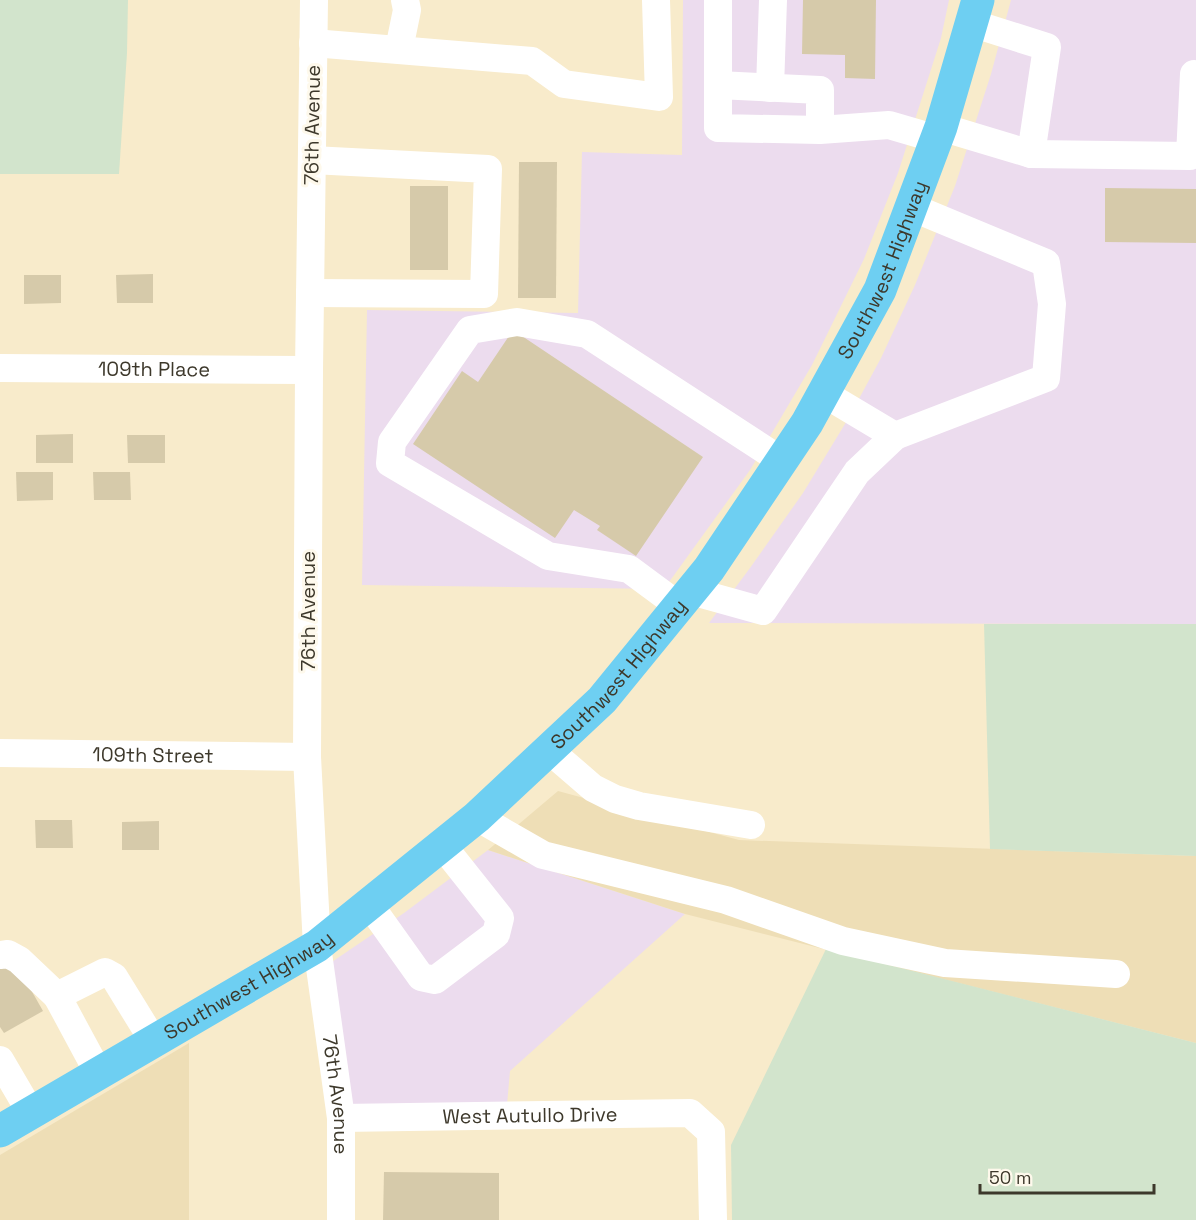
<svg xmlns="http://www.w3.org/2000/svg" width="1196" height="1220" font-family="'Space Grotesk',sans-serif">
<rect width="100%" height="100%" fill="#f8ebcb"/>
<!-- commercial -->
<g fill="#ecdcee">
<polygon points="683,0 949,0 941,38 898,173 864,259 812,365 750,470 664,589 362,585 367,310 578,313 582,152 682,155"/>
<polygon points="1011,0 1196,0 1196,624 709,623 750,568 803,493 848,419 881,358 915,285 955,186 991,74"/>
<polygon points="488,850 685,914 510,1071 506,1116 341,1118 320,970 404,913"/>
</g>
<!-- built -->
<g fill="#eedeb6">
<polygon points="558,791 739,840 1196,856 1196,1043 685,914 488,850"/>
<polygon points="189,1043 189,1220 0,1220 0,1155"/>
</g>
<!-- green -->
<g fill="#d2e4cc">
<polygon points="0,0 128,0 127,53 119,174 0,174"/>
<polygon points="984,624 1196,624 1196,856 990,849"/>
<polygon points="826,949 1196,1043 1196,1220 732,1220 731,1145"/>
</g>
<!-- building -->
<g fill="#d6caaa">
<polygon points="803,0 876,0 875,79 845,78 845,55 802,54"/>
<polygon points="519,162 557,162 556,298 518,298"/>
<rect x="410" y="186" width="38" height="84"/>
<polygon points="1105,188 1196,189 1196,243 1105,242"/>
<polygon points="153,274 153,303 117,303 116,275"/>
<polygon points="24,275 61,275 61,303 24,304"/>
<polygon points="513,330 703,457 636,556 597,530 600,526 574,510 555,538 413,444 462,371 478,382"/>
<polygon points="73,434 73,463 36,463 36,435"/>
<polygon points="127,435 165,435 165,463 128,463"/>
<polygon points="16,472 53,472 53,500 17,501"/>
<polygon points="93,472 130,472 131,500 94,500"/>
<polygon points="35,820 72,820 73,848 36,848"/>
<polygon points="159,821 159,850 122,850 122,822"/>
<polygon points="14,960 43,1011 4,1033 0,1027 0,968"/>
<polygon points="384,1172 499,1173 499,1220 383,1220"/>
</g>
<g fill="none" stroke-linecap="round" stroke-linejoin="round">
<!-- minor -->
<g stroke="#fff" stroke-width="28">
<path id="s1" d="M314,0L309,370L307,757L317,946L341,1118V1220"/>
<polyline points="971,23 1047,47 1031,154"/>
<polyline points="313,43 532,61 564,84 659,97 656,0"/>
<polyline points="399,49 407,10 405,0"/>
<polyline points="718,85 718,0"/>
<polyline points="770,88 773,0"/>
<polyline points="941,127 1031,154 1190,156 1194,74"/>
<polyline points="820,130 820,90 718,85 718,128 820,130 889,125 937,139"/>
<polyline points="310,293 484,294 488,169 312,160"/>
<path id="s2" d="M0,368L309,370"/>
<polyline points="823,393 895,436 1046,378 1052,304 1046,263 911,207"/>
<polyline points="691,591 763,611 857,472 895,436"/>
<polyline points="679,606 629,569 548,556 390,463 392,442 470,330 517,322 587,334 782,461"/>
<polyline points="549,750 593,788 615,799 639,806 751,825"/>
<path id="s3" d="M0,753L307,757"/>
<polyline points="477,817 543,855 726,900 843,941 945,963 1116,974"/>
<polyline points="369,904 421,977 435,980 496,934 500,918 442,845"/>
<polyline points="0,955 8,954 19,960 57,996"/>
<polyline points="0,1060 31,1113"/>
<polyline points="99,1074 57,996 105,972 114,977 154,1042"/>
<path id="s4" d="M341,1118L690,1113L711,1132L713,1220"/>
</g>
<!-- major -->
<path stroke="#6ecff2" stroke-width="33" id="s5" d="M0,1131L317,946L477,817L602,700L709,569L807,423L880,290L941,127L978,0"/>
</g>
<g text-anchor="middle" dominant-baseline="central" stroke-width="6" stroke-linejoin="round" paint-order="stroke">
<!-- street labels -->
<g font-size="20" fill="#3d382b" stroke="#fef9ec">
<text transform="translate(312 125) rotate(-89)">76th Avenue</text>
<text stroke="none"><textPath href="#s5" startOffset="1260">Southwest Highway</textPath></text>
<text stroke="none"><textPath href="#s2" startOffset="154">109th Place</textPath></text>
<text transform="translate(308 611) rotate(-90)">76th Avenue</text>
<text stroke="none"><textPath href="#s5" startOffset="774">Southwest Highway</textPath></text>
<text stroke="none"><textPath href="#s3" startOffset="153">109th Street</textPath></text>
<text stroke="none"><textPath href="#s5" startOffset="288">Southwest Highway</textPath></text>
<text stroke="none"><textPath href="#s1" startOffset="1096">76th Avenue</textPath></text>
<text stroke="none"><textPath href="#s4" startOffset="189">West Autullo Drive</textPath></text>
</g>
</g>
<!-- scale -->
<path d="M980 1184v9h174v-9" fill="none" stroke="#3d382b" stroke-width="3"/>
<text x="989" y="1184" font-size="18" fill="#3d382b" stroke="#fef9ec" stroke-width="4.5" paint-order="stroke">50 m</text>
</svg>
